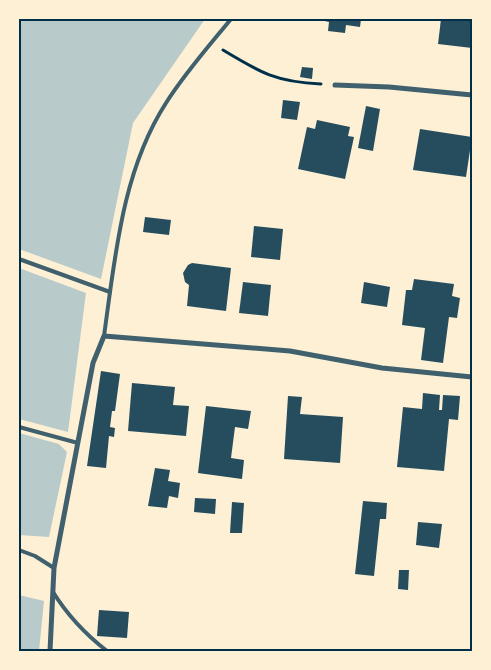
<svg xmlns="http://www.w3.org/2000/svg" width="491" height="670" font-family="Merriweather,serif">
<rect width="100%" height="100%" fill="#fdf0d5"/>
<!-- green -->
<g fill="#b9caca">
<polygon points="19,19 205,19 133,123 101,279 19,249"/>
<polygon points="19,268 86,293 68,432 19,419"/>
<polygon points="19,433 59,444 67,452 49,537 19,535"/>
<polygon points="19,595 44,601 39,651 19,651"/>
</g>
<!-- building -->
<g fill="#264d5e">
<polygon points="316,19 361,19 360,27 346,25 345,33 328,31 329,22"/>
<polygon points="441,19 472,19 472,48 438,44"/>
<polygon points="302,67 313,68 312,79 300,77"/>
<polygon points="283,100 300,102 297,120 281,118"/>
<polygon points="366,106 380,109 373,151 358,148"/>
<polygon points="317,120 350,127 348,136 354,137 345,179 298,169 307,127 315,129"/>
<polygon points="420,129 472,137 466,177 413,170"/>
<polygon points="145,217 171,220 169,235 143,232"/>
<polygon points="254,226 283,229 280,260 251,257"/>
<polygon points="192,263 231,268 226,311 187,306 189,285 185,282 183,273 188,265"/>
<polygon points="414,279 454,284 452,296 460,298 457,318 449,317 443,363 421,360 425,328 402,325 406,290 412,290"/>
<polygon points="243,282 271,285 268,316 239,313"/>
<polygon points="364,282 390,287 387,307 361,303"/>
<polygon points="101,371 120,374 115,411 112,411 110,427 115,428 114,437 109,436 106,468 87,466"/>
<polygon points="132,383 175,387 173,405 189,406 186,436 128,431"/>
<polygon points="423,393 440,395 439,410 442,410 443,395 460,396 458,420 449,419 444,471 397,467 403,407 422,409"/>
<polygon points="288,396 302,397 300,414 343,417 340,463 284,459"/>
<polygon points="206,406 251,411 248,429 235,427 231,458 244,460 242,479 198,473"/>
<polygon points="155,468 170,470 168,481 180,483 178,498 169,496 167,508 148,506"/>
<polygon points="195,498 216,499 215,514 194,512"/>
<polygon points="363,501 387,503 386,519 380,519 374,576 355,574"/>
<polygon points="232,502 244,503 242,533 230,533"/>
<polygon points="418,522 442,524 439,548 416,545"/>
<polygon points="399,570 409,570 408,590 398,589"/>
<polygon points="99,610 129,612 127,638 97,636"/>
</g>
<g fill="none" stroke-linecap="round" stroke-linejoin="round">
<!-- path -->
<path stroke="#003049" stroke-width="3" d="M223,50C261,73 276,82 321,84"/>
<!-- service -->
<g stroke="#3f606c" stroke-width="4">
<polyline points="19,259 110,292"/>
<path d="M104,336C115,258 122,171 166,103C185,73 209,46 231,19"/>
<polyline points="19,427 78,443"/>
<polyline points="19,550 35,556 54,568"/>
<path d="M53,592C68,616 85,634 107,651"/>
</g>
<!-- minor -->
<g stroke="#3f606c" stroke-width="5">
<polyline points="335,85 389,87 472,95"/>
<polyline points="50,651 54,568 93,363 104,336 290,351 382,368 472,377"/>
</g>
</g>
<!-- border -->
<rect width="491" height="670" fill="none" stroke="#fdf0d5" stroke-width="40"/>
<rect x="20" y="20" width="451" height="630" fill="none" stroke="#003049" stroke-width="2"/>
</svg>
